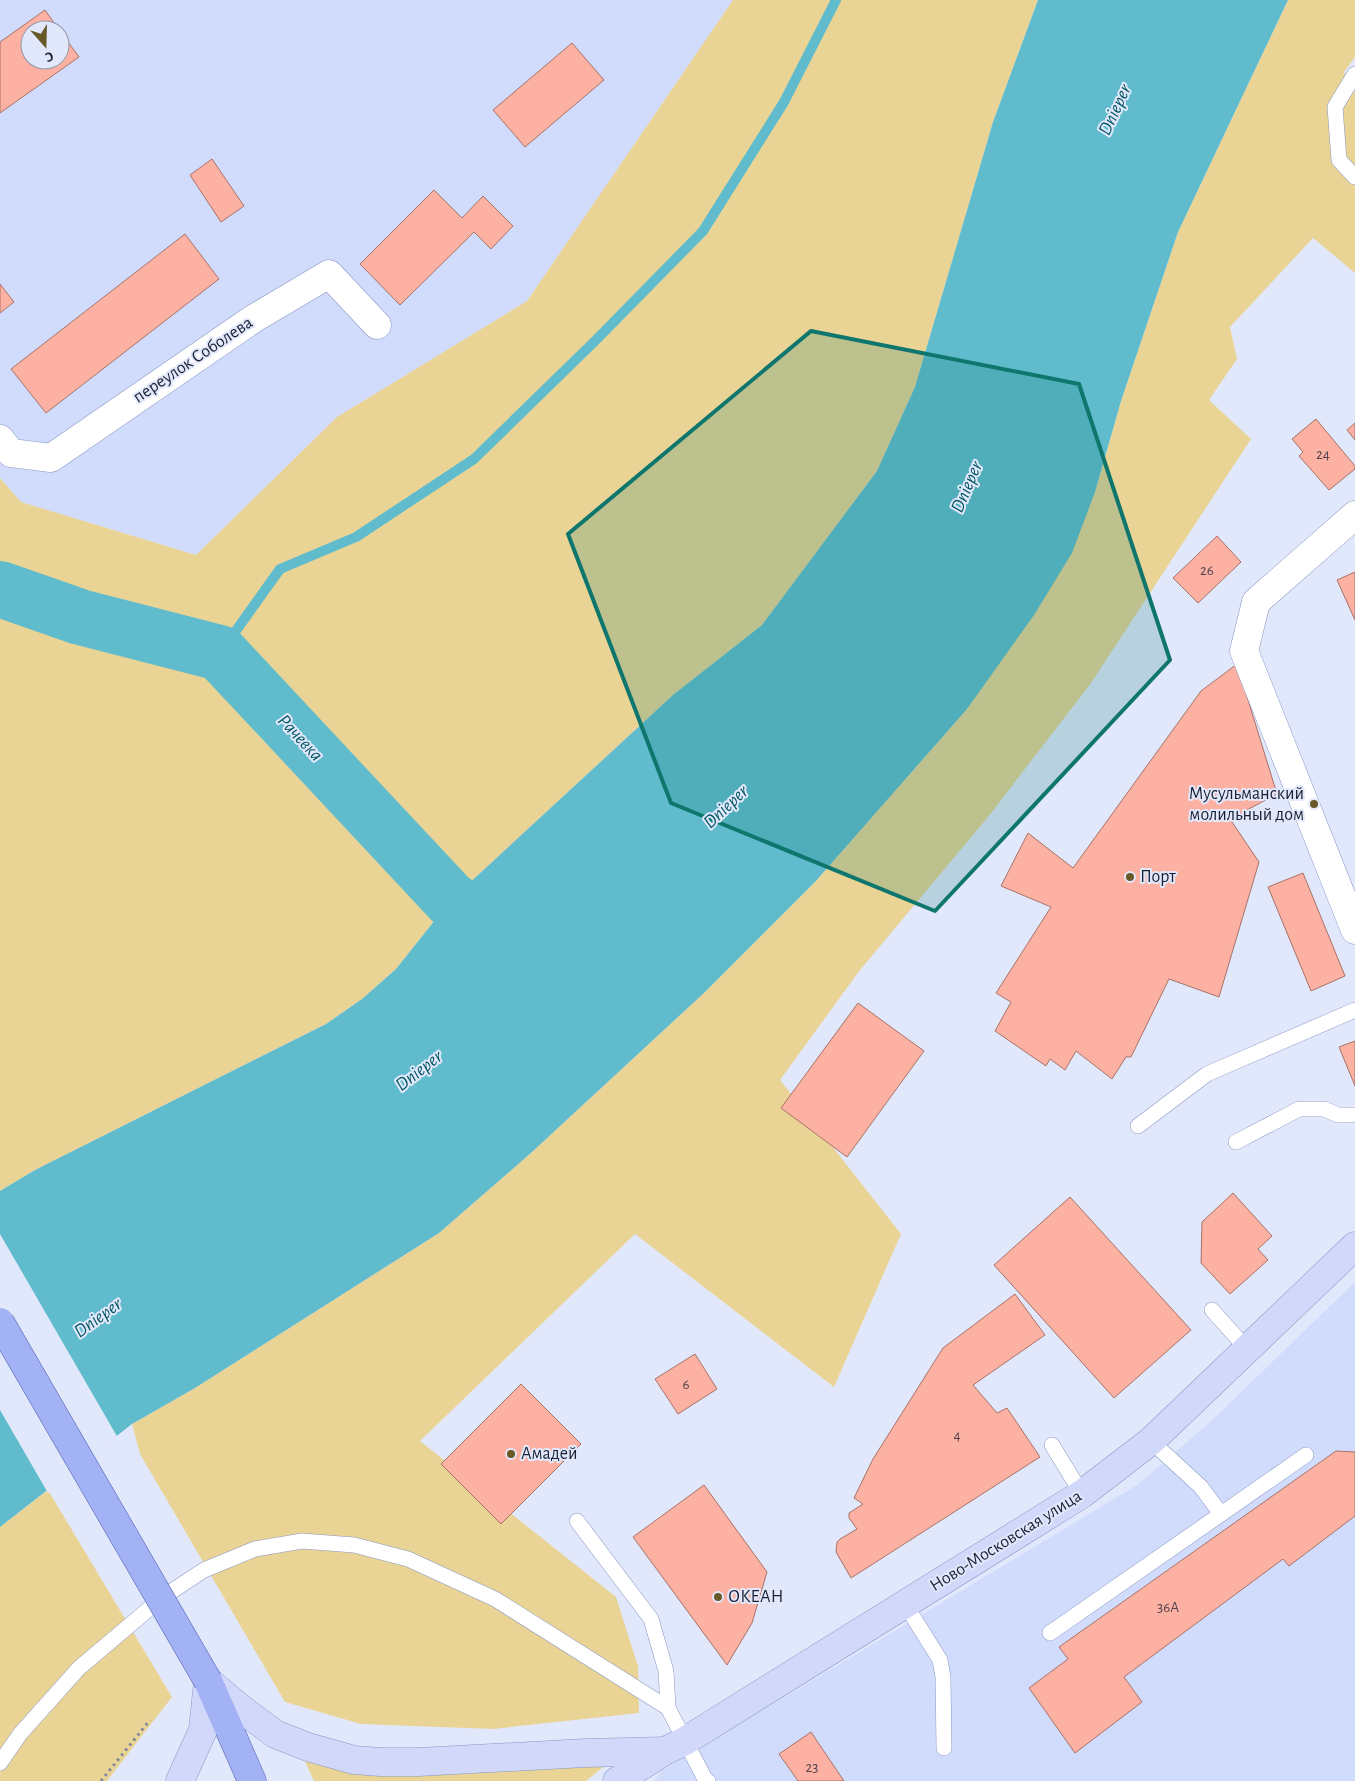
<svg xmlns="http://www.w3.org/2000/svg" width="1355" height="1781" font-family="'Alegreya Sans',sans-serif">
<rect width="100%" height="100%" fill="#e2e8fc"/>
<!-- built -->
<g fill="#d1dcfd" fill-rule="evenodd">
<path d="M0,0H733L527,301L337,417L196,555L21,502L0,478ZM30,30H60V60H30Z"/>
<polygon points="1355,1282 1355,1781 654,1781 662,1771 1137,1485 1209,1423"/>
</g>
<!-- green -->
<g fill="#e9d495">
<polygon points="733,0 1038,0 993,122 915,387 877,471 762,625 673,695 451,900 396,969 362,999 326,1024 35,1170 0,1191 0,478 21,502 196,555 337,417 527,301"/>
<polygon points="1288,0 1355,0 1355,57 1344,72 1355,92 1355,273 1313,238 1230,327 1237,359 1209,400 1251,439 1091,683 988,817 860,970 780,1080 901,1234 834,1387 635,1234 420,1441 616,1597 638,1666 639,1713 493,1729 361,1724 285,1702 140,1454 132,1424 195,1388 439,1233 532,1152 705,992 815,882 967,709 1095,492 1121,401 1178,232"/>
<polygon points="48,1490 172,1697 107,1781 0,1781 0,1527"/>
<polygon points="298,1746 409,1758 623,1751 586,1781 314,1781"/>
</g>
<!-- water -->
<polygon fill="#60bccd" points="1038,0 1288,0 1178,232 1121,401 1095,492 1072,553 1034,615 967,709 815,882 705,992 532,1152 439,1233 195,1388 132,1424 0,1527 0,1191 35,1170 326,1024 362,999 396,969 451,900 673,695 762,625 877,471 915,387 993,122"/>
<!-- pier -->
<polygon fill="#e2e8fc" points="0,1234 118,1438 48,1493 0,1410"/>
<g fill="none" stroke-linecap="round" stroke-linejoin="round">
<!-- stream -->
<polyline stroke="#60bccd" stroke-width="10" points="220,653 280,569 356,537 474,459 595,341 703,231 784,102 836,0"/>
<!-- river -->
<polyline stroke="#60bccd" stroke-width="56" points="0,589 80,617 220,653 451,900 518,941"/>
</g>
<!-- building -->
<g fill="#fcb1a2" stroke="#a77268">
<polygon points="45,10 59,30 30,30 30,60 60,60 60,31 79,57 0,113 0,42"/>
<polygon points="572,43 604,80 525,147 493,110"/>
<polygon points="212,159 244,206 221,222 190,175"/>
<polygon points="434,190 462,218 483,196 513,226 491,249 474,232 400,305 360,264"/>
<polygon points="185,234 219,279 46,413 11,369"/>
<polygon points="0,284 14,302 0,313"/>
<polygon points="1316,419 1355,466 1355,469 1329,490 1299,456 1303,452 1292,439"/>
<polygon points="1355,423 1355,440 1347,430"/>
<polygon points="1217,536 1241,562 1198,603 1173,578"/>
<polygon points="1355,572 1355,620 1337,580"/>
<polygon points="1237,664 1277,794 1230,819 1259,862 1219,997 1169,979 1131,1057 1126,1057 1112,1079 1076,1051 1065,1070 1050,1059 1046,1066 995,1031 1011,1002 996,993 1051,907 1001,886 1028,833 1073,868 1201,691"/>
<polygon points="1303,873 1345,976 1311,991 1268,887"/>
<polygon points="858,1003 924,1051 847,1157 781,1108"/>
<polygon points="1355,1041 1355,1086 1339,1047"/>
<polygon points="1233,1193 1272,1236 1258,1249 1268,1260 1230,1294 1201,1263 1202,1222"/>
<polygon points="1070,1197 1191,1330 1114,1398 994,1265"/>
<polygon points="1015,1294 1045,1335 973,1385 997,1413 1007,1408 1040,1457 851,1578 836,1552 837,1542 840,1539 857,1529 849,1518 849,1513 863,1504 854,1498 873,1459 943,1348"/>
<polygon points="695,1354 717,1389 678,1414 655,1379"/>
<polygon points="521,1384 581,1444 501,1524 441,1464"/>
<polygon points="1336,1451 1355,1452 1355,1516 1289,1566 1283,1559 1124,1677 1142,1702 1075,1753 1029,1688 1068,1659 1059,1647"/>
<polygon points="704,1485 767,1572 752,1623 727,1665 633,1537"/>
<polygon points="811,1732 844,1781 798,1781 779,1754"/>
</g>
<g fill="none" stroke-linecap="round" stroke-linejoin="round">
<!-- lane casing -->
<g stroke="#8997c4" stroke-width="16">
<g id="lane">
<polyline points="1355,74 1335,107 1339,160 1355,177"/>
<polyline points="1138,1126 1207,1074 1355,1010"/>
<polyline points="1236,1142 1299,1109 1324,1109 1338,1115 1355,1115"/>
<polyline points="1212,1310 1247,1349"/>
<polyline points="1151,1441 1201,1487 1221,1514"/>
<polyline points="1052,1445 1082,1494"/>
<polyline points="577,1521 651,1619 666,1671 668,1708"/>
<polyline points="905,1604 940,1660 943,1677 944,1748"/>
<polyline points="1050,1633 1306,1455"/>
<polyline points="0,1763 20,1734 79,1668 163,1597 204,1570 255,1549 302,1541 354,1545 408,1559 495,1599 668,1708 705,1779 708,1781"/>
</g>
</g>
<!-- street casing -->
<g stroke="#8997c4" stroke-width="29">
<g id="street">
<polyline points="0,439 11,453 51,458 253,319 329,274 377,325"/>
<polyline points="1355,515 1256,602 1244,651 1355,930"/>
</g>
</g>
<!-- secondary casing -->
<g stroke="#8997c4" stroke-width="29">
<g id="secondary">
<polyline points="208,1681 239,1707 275,1734 308,1747 354,1760 381,1762 418,1762 585,1753 664,1751"/>
<polyline points="180,1781 203,1730 208,1681"/>
<polyline points="617,1781 665,1751 685,1741 1082,1494 1151,1441 1355,1246"/>
</g>
</g>
<!-- primary casing -->
<g stroke="#4b5dac" stroke-width="29">
<polyline id="primary" points="208,1681 252,1781"/>
</g>
<!-- path -->
<polyline stroke="#808598" stroke-width="3" stroke-dasharray="2.5 4" stroke-linecap="butt" points="101,1781 150,1720"/>
<!-- lane -->
<use href="#lane" stroke="#fff" stroke-width="15"/>
<!-- street -->
<use href="#street" stroke="#fff" stroke-width="28"/>
<!-- secondary -->
<use href="#secondary" stroke="#d1d8fa" stroke-width="28"/>
<!-- primary -->
<use href="#primary" stroke="#a3b2f5" stroke-width="28"/>
<!-- primary-bridge casing -->
<g stroke="#4b5dac" stroke-width="29" stroke-linecap="butt">
<polyline id="primary-bridge" points="0,1322 208,1681"/>
</g>
<!-- primary-bridge -->
<use href="#primary-bridge" stroke="#a3b2f5" stroke-width="28"/>
</g>
<!-- marked area -->
<path fill="#0f766e" fill-opacity="0.2" stroke="#0f766e" stroke-width="4" stroke-linejoin="round" d="M811,331L1079,384L1170,660L935,911L671,803L568,534Z"/>
<!-- markers -->
<g fill="#695926" stroke="#e2e8fc" stroke-width="2">
<circle cx="1314" cy="804" r="5"/>
<circle cx="1130" cy="877" r="5"/>
<circle cx="511" cy="1454" r="5"/>
<circle cx="718" cy="1597" r="5"/>
</g>
<g text-anchor="middle" dominant-baseline="central" stroke-width="4" stroke-linejoin="round" paint-order="stroke">
<!-- number labels -->
<g font-size="15" fill="#53444e">
<text x="1323" y="454">24</text>
<text x="1207" y="570">26</text>
<text x="686" y="1384">6</text>
<text x="957" y="1435">4</text>
<text x="1168" y="1607">36А</text>
<text x="812" y="1767">23</text>
</g>
<!-- street labels -->
<g font-size="18" fill="#1b2032" stroke="#e2e8fc">
<text transform="translate(193 360) rotate(-34)">переулок Соболева</text>
<text transform="translate(1006 1541) rotate(-32)">Ново-Московская улица</text>
</g>
<!-- poi labels -->
<g font-size="18" fill="#1b2032" stroke="#e2e8fc" text-anchor="start">
<text x="1304" y="794" text-anchor="end">Мусульманский<tspan x="1304" dy="21">молильный дом</tspan></text>
<text x="1140" y="877">Порт</text>
<text x="521" y="1454">Амадей</text>
<text x="728" y="1597">ОКЕАН</text>
</g>
<!-- water labels -->
<g font-size="19" font-style="italic" fill="#045864" stroke="#e2e8fc">
<text transform="translate(1115 110) rotate(-65)">Dnieper</text>
<text transform="translate(967 487) rotate(-67)">Dnieper</text>
<text transform="translate(300 738) rotate(47)">Рачевка</text>
<text transform="translate(726 807) rotate(-43)">Dnieper</text>
<text transform="translate(419 1071) rotate(-38)">Dnieper</text>
<text transform="translate(98 1318) rotate(-36)">Dnieper</text>
</g>
</g>
<!-- north arrow -->
<g transform="translate(45 45) rotate(160)"><circle r="24" fill="#e2e8fc" stroke="#9298ab"/>
<path d="M0-4L9 19L0 12L-9 19Z" fill="#695926"/>
<text y="-8" font-size="14" font-weight="bold" text-anchor="middle" fill="#1b2032">С</text>
</g>
</svg>
